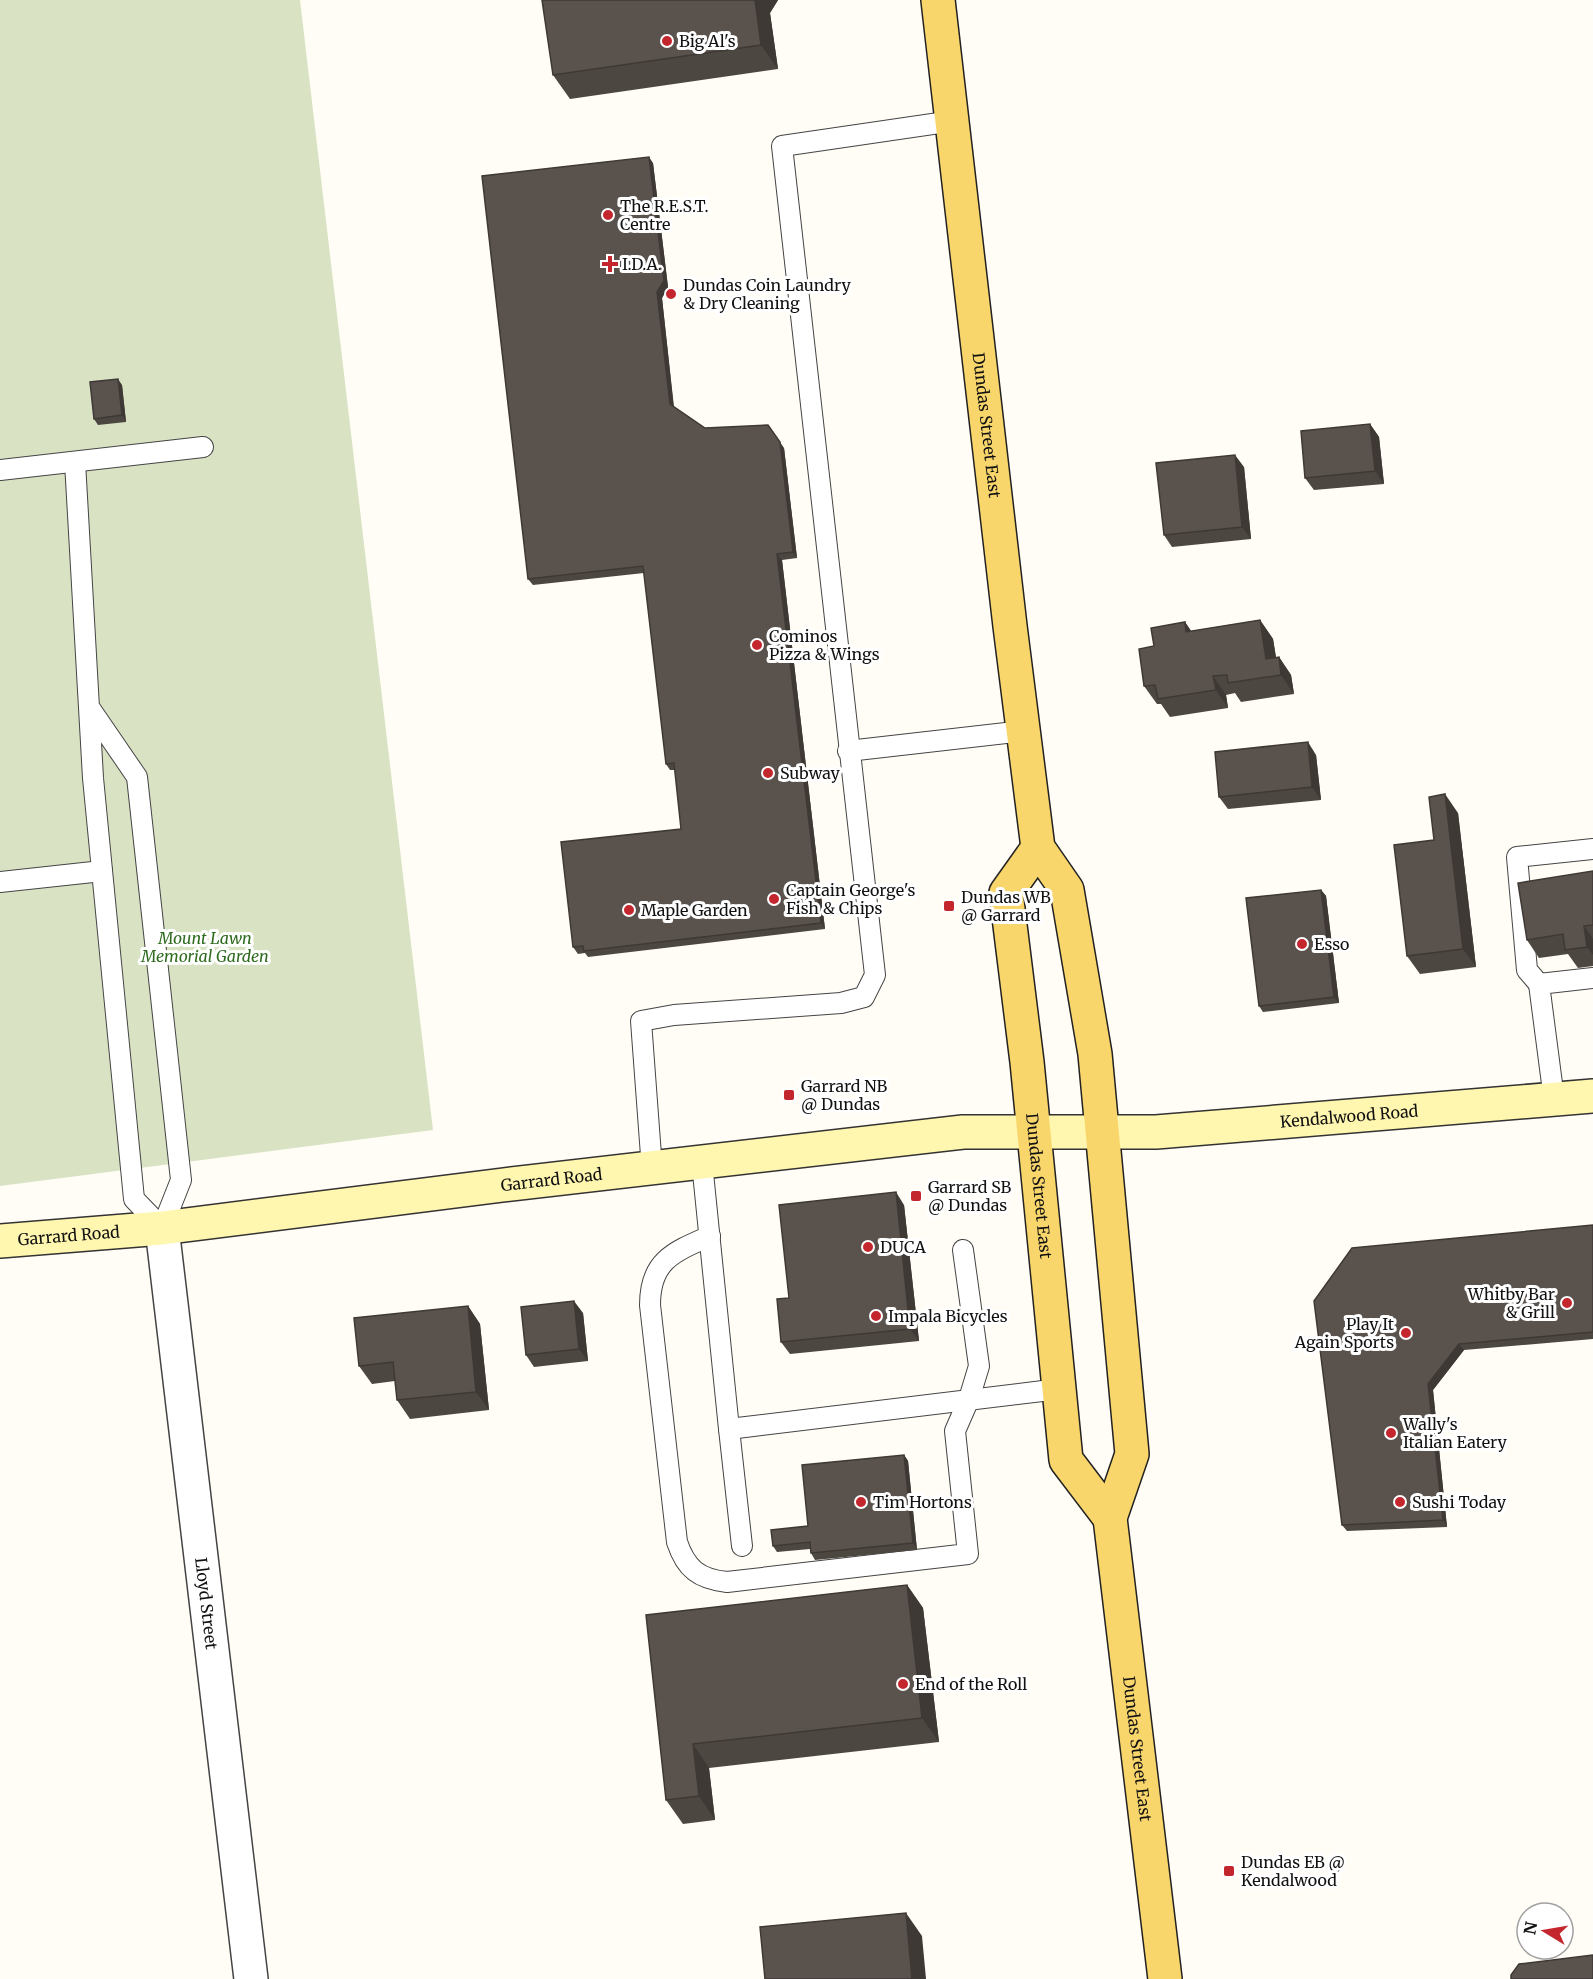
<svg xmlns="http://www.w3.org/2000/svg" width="1593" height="1979" font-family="Merriweather,serif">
<rect width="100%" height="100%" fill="#fffdf5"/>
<!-- cemetery -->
<polygon fill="#d9e3c4" points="0,0 300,0 433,1130 0,1186"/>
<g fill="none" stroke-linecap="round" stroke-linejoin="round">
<!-- lane casing -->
<g stroke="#444" stroke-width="22">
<g id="lane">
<polyline points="75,462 93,778 134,1199 162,1228 181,1180 137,777 89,707"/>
<polyline points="0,470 203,447"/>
<polyline points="848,751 1023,731"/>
<polyline points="0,882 102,871"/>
<polyline points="1539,984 1527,970 1517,857 1593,849"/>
<polyline points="1554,1099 1539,984 1593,978"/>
<polyline points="702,1163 729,1429 1059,1389"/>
<polyline points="652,1169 641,1021 674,1015 841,1003 864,997 875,975 782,146 953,121"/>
<path d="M710,1236C673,1252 650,1261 650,1305L677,1542C686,1569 699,1579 727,1582L968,1554L955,1431L969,1399L979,1366L963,1250"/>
<polyline points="729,1429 742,1546"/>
</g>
</g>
<!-- street casing -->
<g stroke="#444" stroke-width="36">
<g id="street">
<path id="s1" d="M162,1228L251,1979"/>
</g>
</g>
<!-- secondary casing -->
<g stroke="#333" stroke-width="36">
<g id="secondary">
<path id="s2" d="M0,1241L162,1228L503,1185L963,1132H1156L1593,1096"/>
</g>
</g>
<!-- primary casing -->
<g stroke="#222" stroke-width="36">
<g id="primary">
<path id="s3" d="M938,0L1010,626L1038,848L1067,890L1095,1054L1132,1454L1110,1518L1165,1979"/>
<path id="s4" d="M1038,848L1006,893L1027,1062L1066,1460L1110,1518"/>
</g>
</g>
<!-- lane -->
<use href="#lane" stroke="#fff" stroke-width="20"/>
<!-- street -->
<use href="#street" stroke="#fff" stroke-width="33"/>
<!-- secondary -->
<use href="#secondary" stroke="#fff6b0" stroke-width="33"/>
<!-- primary -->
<use href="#primary" stroke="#f9d66b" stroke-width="33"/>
</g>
<!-- wall -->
<g fill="#4d4742">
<polygon points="542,0 778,0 770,13 778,69 570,99 553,75"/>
<polygon points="653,163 668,287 662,298 674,407 705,428 784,448 797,558 782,560 825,929 588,957 585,953 578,954 573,947 681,829 675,770 670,770 666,764 644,573 533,585 528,579"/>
<polygon points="122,385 126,422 98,425 94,419"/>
<polygon points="1370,424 1379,437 1384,484 1314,490 1305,478"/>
<polygon points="1244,467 1251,539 1172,547 1164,535"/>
<polygon points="1260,620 1273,639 1276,657 1279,657 1291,675 1294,694 1241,702 1235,693 1226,695 1228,708 1170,717 1161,704 1157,704 1144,686 1154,646 1185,622 1191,631"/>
<polygon points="1316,755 1321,800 1228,809 1219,797"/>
<polygon points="1458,813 1476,967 1420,974 1407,956 1434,840"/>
<polygon points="1593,871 1593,966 1578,968 1568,954 1539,958 1527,940"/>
<polygon points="1321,890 1326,896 1339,1003 1263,1012 1259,1006"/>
<polygon points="904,1205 919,1341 790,1354 781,1342 789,1298"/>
<polygon points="1593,1225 1593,1339 1464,1350 1433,1390 1447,1527 1347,1531 1342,1525 1314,1301"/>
<polygon points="468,1306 480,1324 489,1410 410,1419 397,1400 395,1381 372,1384 359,1366"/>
<polygon points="583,1313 588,1361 534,1367 526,1355"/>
<polygon points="904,1455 908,1461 917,1550 815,1560 811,1553 810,1549 777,1552 773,1546 808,1526"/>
<polygon points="907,1585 923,1608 939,1742 709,1768 715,1820 683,1824 666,1800 646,1615"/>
</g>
<!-- shaded-wall -->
<g fill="#3f3936">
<polygon points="755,0 778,0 770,13 778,69 761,45"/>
<polygon points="649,157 653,163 668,287 662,298 674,410 670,404 657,292"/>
<polygon points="118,379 122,385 126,422 122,415"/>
<polygon points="1370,424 1379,437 1384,484 1375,471"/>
<polygon points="780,442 784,448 797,558 793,552"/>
<polygon points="1235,455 1244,467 1251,539 1242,527"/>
<polygon points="777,554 782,560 825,929 821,923"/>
<polygon points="1260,620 1273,639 1279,677 1266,659"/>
<polygon points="1185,622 1197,640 1186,632"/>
<polygon points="1279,657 1291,675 1294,694 1281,675"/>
<polygon points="1213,676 1226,695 1228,708 1216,690"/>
<polygon points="1308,742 1316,755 1321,800 1312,787"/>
<polygon points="1445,794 1458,813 1476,967 1463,949"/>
<polygon points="1321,890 1326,896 1339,1003 1334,997"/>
<polygon points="1584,926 1593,939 1593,955 1587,947"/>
<polygon points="896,1192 904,1205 919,1341 910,1329"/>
<polygon points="574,1301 583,1313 588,1361 579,1349"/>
<polygon points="468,1306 480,1324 489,1410 476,1392"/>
<polygon points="1459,1344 1464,1350 1433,1390 1447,1527 1443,1520 1428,1384"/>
<polygon points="904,1455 908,1461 917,1550 913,1543"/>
<polygon points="907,1585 923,1608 939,1742 922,1718"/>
<polygon points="693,1744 709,1768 715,1820 699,1796"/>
<polygon points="906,1913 922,1936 926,1979 912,1979"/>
</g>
<!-- building -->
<g fill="#5a524d" stroke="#3f3936" stroke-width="1.5">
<polygon points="542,0 755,0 761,45 553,75"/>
<polygon points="649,157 664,281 657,292 670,404 705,428 768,425 780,442 793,552 777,554 821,923 584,951 583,946 573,947 561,842 681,829 674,763 666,764 643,566 528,579 482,176"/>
<polygon points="118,379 122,415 94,419 90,382"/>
<polygon points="1370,424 1375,471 1305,478 1301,431"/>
<polygon points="1235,455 1242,527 1164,535 1156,463"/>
<polygon points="1260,620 1266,659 1279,657 1281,675 1228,683 1227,675 1213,676 1216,690 1158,699 1155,685 1144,686 1139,649 1154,646 1151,628 1185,622 1186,632"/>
<polygon points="1308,742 1312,787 1219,797 1215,752"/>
<polygon points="1445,794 1463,949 1407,956 1394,845 1434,840 1429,797"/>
<polygon points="1593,871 1593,925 1584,926 1587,947 1565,950 1563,934 1527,940 1518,883"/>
<polygon points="1321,890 1334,997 1259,1006 1246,898"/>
<polygon points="896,1192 910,1329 781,1342 777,1299 789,1298 779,1205"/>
<polygon points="1593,1225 1593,1332 1459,1344 1428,1384 1443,1520 1342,1525 1314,1301 1352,1248"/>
<polygon points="574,1301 579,1349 526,1355 521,1307"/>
<polygon points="468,1306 476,1392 397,1400 393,1362 359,1366 354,1318"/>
<polygon points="904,1455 913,1543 811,1553 810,1542 773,1546 771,1530 808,1526 802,1465"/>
<polygon points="907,1585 922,1718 693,1744 699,1796 666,1800 646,1615"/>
<polygon points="906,1913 912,1979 765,1979 760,1927"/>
<polygon points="1593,1955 1593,1979 1511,1979 1511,1975 1519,1964"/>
</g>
<!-- markers -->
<g fill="#c4262e" stroke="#fff" stroke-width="2">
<circle cx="667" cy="41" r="6"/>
<circle cx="608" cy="215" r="6"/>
<path d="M607 255h6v6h6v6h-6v6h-6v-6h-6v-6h6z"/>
<circle cx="671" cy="294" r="6"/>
<circle cx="757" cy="645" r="6"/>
<circle cx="768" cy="773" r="6"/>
<circle cx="774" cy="899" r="6"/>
<rect x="943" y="900" width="12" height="12" rx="3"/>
<circle cx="629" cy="910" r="6"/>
<circle cx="1302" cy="944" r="6"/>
<rect x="783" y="1089" width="12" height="12" rx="3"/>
<rect x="910" y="1190" width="12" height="12" rx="3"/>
<circle cx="868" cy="1247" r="6"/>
<circle cx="1567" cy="1303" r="6"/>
<circle cx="876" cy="1316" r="6"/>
<circle cx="1406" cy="1333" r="6"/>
<circle cx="1391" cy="1433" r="6"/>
<circle cx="861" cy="1502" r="6"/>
<circle cx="1400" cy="1502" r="6"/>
<circle cx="903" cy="1684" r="6"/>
<rect x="1223" y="1865" width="12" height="12" rx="3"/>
</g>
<g text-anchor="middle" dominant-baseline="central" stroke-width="6" stroke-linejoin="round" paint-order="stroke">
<!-- poi labels -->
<g font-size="16" fill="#111" stroke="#fff" text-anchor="start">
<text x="679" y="41">Big Al's</text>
<text x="620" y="206">The R.E.S.T.<tspan x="620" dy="18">Centre</tspan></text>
<text x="622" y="264">I.D.A.</text>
<text x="683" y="285">Dundas Coin Laundry<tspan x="683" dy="18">&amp; Dry Cleaning</tspan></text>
<text x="769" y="636">Cominos<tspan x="769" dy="18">Pizza &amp; Wings</tspan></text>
<text x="780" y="773">Subway</text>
<text x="786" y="890">Captain George's<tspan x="786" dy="18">Fish &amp; Chips</tspan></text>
<text x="961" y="897">Dundas WB<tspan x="961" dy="18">@ Garrard</tspan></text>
<text x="641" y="910">Maple Garden</text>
<text x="1314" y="944">Esso</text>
<text x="801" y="1086">Garrard NB<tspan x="801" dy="18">@ Dundas</tspan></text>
<text x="928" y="1187">Garrard SB<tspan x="928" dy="18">@ Dundas</tspan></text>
<text x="880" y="1247">DUCA</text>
<text x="1555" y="1294" text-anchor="end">Whitby Bar<tspan x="1555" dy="18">&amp; Grill</tspan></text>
<text x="888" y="1316">Impala Bicycles</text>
<text x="1394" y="1324" text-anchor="end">Play It<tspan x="1394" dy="18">Again Sports</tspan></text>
<text x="1403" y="1424">Wally's<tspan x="1403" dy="18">Italian Eatery</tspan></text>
<text x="873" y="1502">Tim Hortons</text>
<text x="1412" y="1502">Sushi Today</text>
<text x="915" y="1684">End of the Roll</text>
<text x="1241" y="1862">Dundas EB @<tspan x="1241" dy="18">Kendalwood</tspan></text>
</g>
<!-- street labels -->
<g font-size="16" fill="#111" stroke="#fff">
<text stroke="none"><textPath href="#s3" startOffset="428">Dundas Street East</textPath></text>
<text stroke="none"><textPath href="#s2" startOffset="1356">Kendalwood Road</textPath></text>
<text stroke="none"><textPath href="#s2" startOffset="555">Garrard Road</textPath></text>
<text stroke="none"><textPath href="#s4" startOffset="350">Dundas Street East</textPath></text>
<text stroke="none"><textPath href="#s2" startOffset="69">Garrard Road</textPath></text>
<text stroke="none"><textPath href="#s1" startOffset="378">Lloyd Street</textPath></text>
<text stroke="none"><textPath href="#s3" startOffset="1773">Dundas Street East</textPath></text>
</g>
<!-- park labels -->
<g font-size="16" font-style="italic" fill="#2f6b1f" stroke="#fff">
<text x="205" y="938">Mount Lawn<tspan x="205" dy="18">Memorial Garden</tspan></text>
</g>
</g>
<!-- north arrow -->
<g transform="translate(1545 1931) rotate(281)"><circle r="28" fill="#ffffff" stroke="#a0a0a0" stroke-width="1.5"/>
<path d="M0-4.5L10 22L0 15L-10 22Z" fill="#c4262e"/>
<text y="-9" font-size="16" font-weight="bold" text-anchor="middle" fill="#111111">N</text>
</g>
</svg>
